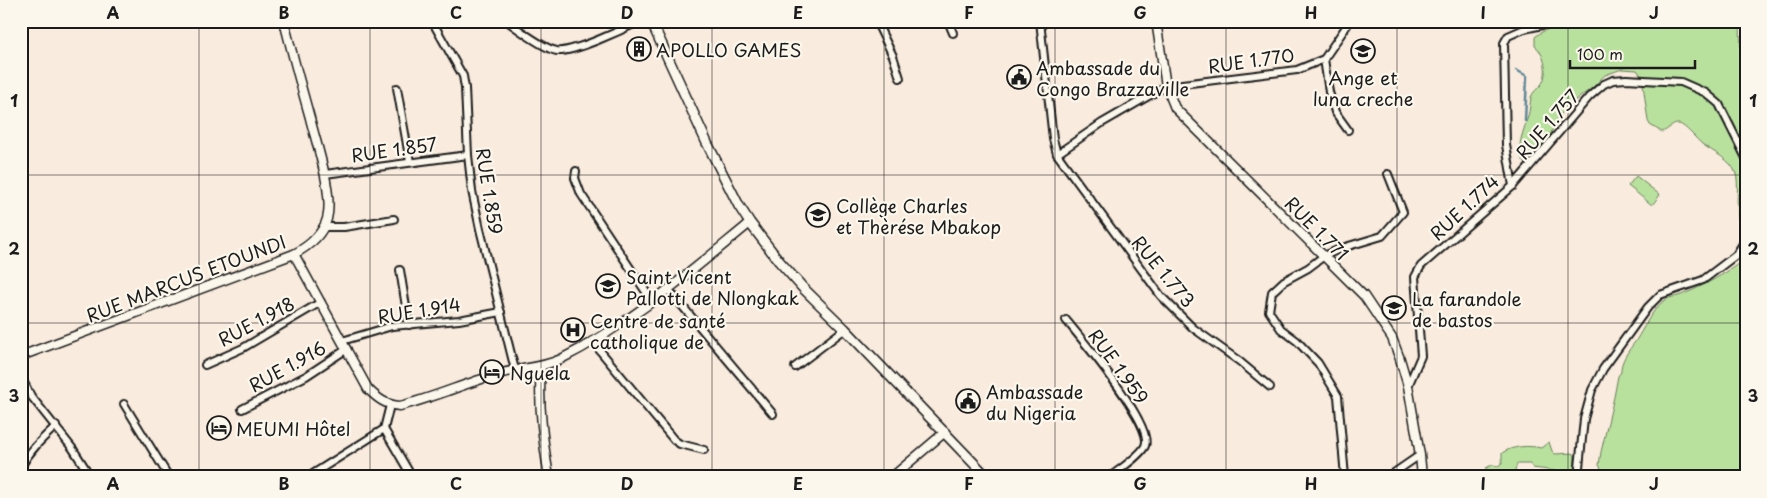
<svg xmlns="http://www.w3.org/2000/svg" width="1767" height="498" font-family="'Playpen Sans',sans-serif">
<rect width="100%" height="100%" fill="#f9ebdd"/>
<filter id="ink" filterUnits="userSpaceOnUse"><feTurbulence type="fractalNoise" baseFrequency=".02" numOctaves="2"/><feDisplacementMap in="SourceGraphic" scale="10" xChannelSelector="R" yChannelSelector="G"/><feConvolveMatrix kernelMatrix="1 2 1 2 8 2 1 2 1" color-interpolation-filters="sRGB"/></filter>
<g filter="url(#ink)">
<!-- green -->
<g fill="#b8e19d" stroke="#6a7e5c">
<path d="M1581,21H1740L1741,61L1745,102L1743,150L1746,157V224L1743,229C1733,223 1740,187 1736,174C1731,159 1714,153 1702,144C1697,140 1685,125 1679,124C1673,123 1668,130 1662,132L1650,125L1648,121L1642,77L1637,70L1622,69L1605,75L1593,87L1567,107L1557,119L1542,155L1529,166C1511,155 1524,132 1528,116C1530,110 1530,103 1531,97C1533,92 1537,89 1541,85C1549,74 1545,54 1535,46V37C1545,27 1567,24 1581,21Z"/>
<polygon points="1636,176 1660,195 1652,205 1628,186"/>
<path d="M1746,255V477H1606L1599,465L1601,452L1614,397L1618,376L1621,372C1620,362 1629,350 1635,342C1643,330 1654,305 1667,299C1670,297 1675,297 1678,296C1692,292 1741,267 1746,255Z"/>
<path d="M1549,442L1552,451L1555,454L1573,453L1575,456L1574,474L1568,475L1556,471L1533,468L1530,464H1517L1513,477H1484L1486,468L1492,465L1498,466L1502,463V453C1512,446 1529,445 1541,448Z"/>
</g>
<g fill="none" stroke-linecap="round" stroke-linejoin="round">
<!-- stream -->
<polyline stroke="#5f8799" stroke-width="2.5" points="1516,70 1527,76 1525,121"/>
<!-- minor casing -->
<g stroke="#1c1c1c" stroke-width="10">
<g id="minor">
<polyline points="432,21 463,76 465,88 468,155 472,191 480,229 515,370"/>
<path d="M507,21C518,29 544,49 557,51C573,53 624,29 640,21"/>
<polyline points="876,21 893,56 900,78"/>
<polyline points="948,21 953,33"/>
<polyline points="1040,21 1053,139 1057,154"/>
<polyline points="1324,59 1329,92 1335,112 1348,130"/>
<polyline points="397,88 410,162"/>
<polyline points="576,171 575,178 581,194 652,301"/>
<polyline points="325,174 468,155"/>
<polyline points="1513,186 1589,97 1604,84 1613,80 1626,79 1681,82 1706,93 1719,104 1746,158"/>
<polyline points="323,227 344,227 394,219"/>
<polyline points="400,270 409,325"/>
<polyline points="668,289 773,414"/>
<path d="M1066,320C1080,337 1155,426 1145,446C1140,456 1120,469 1110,477"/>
<polyline points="342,341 392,326 459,320 501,312"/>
<polyline points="592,341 674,440 680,444 704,450"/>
<polyline points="205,365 243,348 321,302"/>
<polyline points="795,367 845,329"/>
<polyline points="21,377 31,396 73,449 91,477"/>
<polyline points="1408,386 1421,356 1415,277 1421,266 1513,186 1506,145 1504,43 1508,36 1524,29 1561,21"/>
<polyline points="1270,387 1239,361 1193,328 1161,296 1057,154 1102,123 1166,86 1297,70 1324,59 1350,21"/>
<polyline points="124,404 169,477"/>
<polyline points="242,409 306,376 347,349"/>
<polyline points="384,429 412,477"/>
<polyline points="384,429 390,405"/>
<path d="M21,467C30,450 42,439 56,426"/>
<polyline points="308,477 384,429"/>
<polyline points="1345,477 1338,396 1318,363 1297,341 1281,329 1269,311 1272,292 1284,281 1308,268 1324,256 1342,248 1382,236 1403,212 1388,174"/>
<polyline points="1388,477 1420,455"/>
<polyline points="1578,477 1584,419 1592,390 1603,369 1648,307 1660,295 1703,280 1736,255 1746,239"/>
</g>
</g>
<!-- tertiary casing -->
<g stroke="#1c1c1c" stroke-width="11">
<g id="tertiary">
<polyline points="1156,21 1166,86 1175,108 1364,296 1392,338 1400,359 1408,386 1420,455 1422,477"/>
<path d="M294,254L368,389C378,399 386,405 400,406C433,398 463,384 495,375C517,368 540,369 561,359C631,324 690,272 750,223"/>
<path d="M21,356L294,254C309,246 322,236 327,219C334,194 316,143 310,118C301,86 292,53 284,21"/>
<path d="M541,367C538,404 543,440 549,477"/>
<polyline points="892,477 945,432"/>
</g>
</g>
<!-- secondary casing -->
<g stroke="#1c1c1c" stroke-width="12">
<polyline id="secondary" points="651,21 707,143 739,206 750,223 779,261 803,288 845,329 987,477"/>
</g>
<!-- minor -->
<use href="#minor" stroke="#fbf7ec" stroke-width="6"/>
<!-- tertiary -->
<use href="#tertiary" stroke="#fbf7ec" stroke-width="8"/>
<!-- secondary -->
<use href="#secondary" stroke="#fbf7ec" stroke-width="9"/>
</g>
</g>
<!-- grid -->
<path fill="none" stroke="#1c1c1c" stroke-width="1" stroke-opacity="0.55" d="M199,21V477M370,21V477M541,21V477M712,21V477M884,21V477M1055,21V477M1226,21V477M1397,21V477M1568,21V477M21,175H1746M21,323H1746"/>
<!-- icons -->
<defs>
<g id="building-ring" transform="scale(1.25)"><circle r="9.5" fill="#fbf7ec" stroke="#1c1c1c" stroke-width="1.5"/><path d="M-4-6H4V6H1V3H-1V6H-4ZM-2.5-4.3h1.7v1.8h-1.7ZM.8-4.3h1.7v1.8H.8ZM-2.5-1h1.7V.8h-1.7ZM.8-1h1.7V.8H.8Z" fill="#1c1c1c"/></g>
<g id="school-ring" transform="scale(1.25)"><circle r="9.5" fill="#fbf7ec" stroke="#1c1c1c" stroke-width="1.5"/><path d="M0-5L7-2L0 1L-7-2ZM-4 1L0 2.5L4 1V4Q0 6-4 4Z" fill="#1c1c1c"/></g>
<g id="civic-ring" transform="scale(1.25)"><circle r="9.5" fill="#fbf7ec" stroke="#1c1c1c" stroke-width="1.5"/><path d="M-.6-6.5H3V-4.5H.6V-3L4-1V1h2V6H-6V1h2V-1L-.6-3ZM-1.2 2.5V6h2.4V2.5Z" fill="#1c1c1c"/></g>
<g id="hospital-ring" transform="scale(1.25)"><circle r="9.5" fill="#fbf7ec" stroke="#1c1c1c" stroke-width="1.5"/><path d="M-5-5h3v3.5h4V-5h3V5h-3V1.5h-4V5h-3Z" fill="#1c1c1c"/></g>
<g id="hotel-ring" transform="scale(1.25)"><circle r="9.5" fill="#fbf7ec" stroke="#1c1c1c" stroke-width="1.5"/><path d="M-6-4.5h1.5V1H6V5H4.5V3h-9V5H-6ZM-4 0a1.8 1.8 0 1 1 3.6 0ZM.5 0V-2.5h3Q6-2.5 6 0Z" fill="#1c1c1c"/></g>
</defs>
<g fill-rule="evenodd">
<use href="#building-ring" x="639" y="49"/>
<use href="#school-ring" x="1363" y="51"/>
<use href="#civic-ring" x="1019" y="77"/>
<use href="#school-ring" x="818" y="215"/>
<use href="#school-ring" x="608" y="286"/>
<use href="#school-ring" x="1394" y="308"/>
<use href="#hospital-ring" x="573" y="330"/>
<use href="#hotel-ring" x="492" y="372"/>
<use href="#civic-ring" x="968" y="401"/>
<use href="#hotel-ring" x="219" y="428"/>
</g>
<g text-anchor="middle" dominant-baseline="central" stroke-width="4.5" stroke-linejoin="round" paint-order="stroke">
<!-- poi labels -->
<g font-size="18" fill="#1c1c1c" stroke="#fbf7ec" text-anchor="start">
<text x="656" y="49">APOLLO GAMES</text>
<text x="1036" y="67">Ambassade du<tspan x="1036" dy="21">Congo Brazzaville</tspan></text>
<text x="1363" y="77" text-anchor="middle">Ange et<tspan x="1363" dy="21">luna creche</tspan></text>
<text x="836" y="205">Collège Charles<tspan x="836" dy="21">et Thèrése Mbakop</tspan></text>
<text x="626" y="276">Saint Vicent<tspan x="626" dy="21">Pallotti de Nlongkak</tspan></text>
<text x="1412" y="298">La farandole<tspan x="1412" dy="21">de bastos</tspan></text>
<text x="590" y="320">Centre de santé<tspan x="590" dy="21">catholique de</tspan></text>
<text x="510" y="372">Nguela</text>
<text x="986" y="391">Ambassade<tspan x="986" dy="21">du Nigeria</tspan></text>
<text x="236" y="428">MEUMI Hôtel</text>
</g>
<!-- street labels -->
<g font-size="18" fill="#1c1c1c" stroke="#fbf7ec">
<text transform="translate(1251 60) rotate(-8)">RUE 1.770</text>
<text transform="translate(1547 124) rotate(-49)">RUE 1.757</text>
<text transform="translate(394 149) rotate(-8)">RUE 1.857</text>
<text transform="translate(490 191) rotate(81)">RUE 1.859</text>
<text transform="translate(1464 207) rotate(-43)">RUE 1.774</text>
<text transform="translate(1317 228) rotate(45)">RUE 1.771</text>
<text transform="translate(1164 271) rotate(50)">RUE 1.773</text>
<text transform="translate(186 278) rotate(-21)">RUE MARCUS ETOUNDI</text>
<text transform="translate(419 310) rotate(-9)">RUE 1.914</text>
<text transform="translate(256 321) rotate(-28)">RUE 1.918</text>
<text transform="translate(287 366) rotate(-29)">RUE 1.916</text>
<text transform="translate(1119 366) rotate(54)">RUE 1.959</text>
</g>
</g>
<!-- margin -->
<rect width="1767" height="498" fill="none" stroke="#fbf7ec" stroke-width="55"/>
<!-- scale -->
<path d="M1570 60v8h125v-8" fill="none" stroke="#1c1c1c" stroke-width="2.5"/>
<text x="1577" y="60" font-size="15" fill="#1c1c1c" stroke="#fbf7ec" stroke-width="4" paint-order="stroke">100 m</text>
<rect x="28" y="28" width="1712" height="442" fill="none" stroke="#1c1c1c" stroke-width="2"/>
<g font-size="16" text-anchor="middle" font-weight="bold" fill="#1c1c1c">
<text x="113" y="19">A</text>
<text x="284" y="19">B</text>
<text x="456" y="19">C</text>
<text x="627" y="19">D</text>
<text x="798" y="19">E</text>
<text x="969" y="19">F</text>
<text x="1140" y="19">G</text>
<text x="1311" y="19">H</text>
<text x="1483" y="19">I</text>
<text x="1654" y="19">J</text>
<text x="14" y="107">1</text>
<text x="1753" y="107">1</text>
<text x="14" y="255">2</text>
<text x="1753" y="255">2</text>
<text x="14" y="402">3</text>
<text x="1753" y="402">3</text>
<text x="113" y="490">A</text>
<text x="284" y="490">B</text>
<text x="456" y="490">C</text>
<text x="627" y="490">D</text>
<text x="798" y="490">E</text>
<text x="969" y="490">F</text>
<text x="1140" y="490">G</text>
<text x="1311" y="490">H</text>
<text x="1483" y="490">I</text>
<text x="1654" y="490">J</text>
</g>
</svg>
